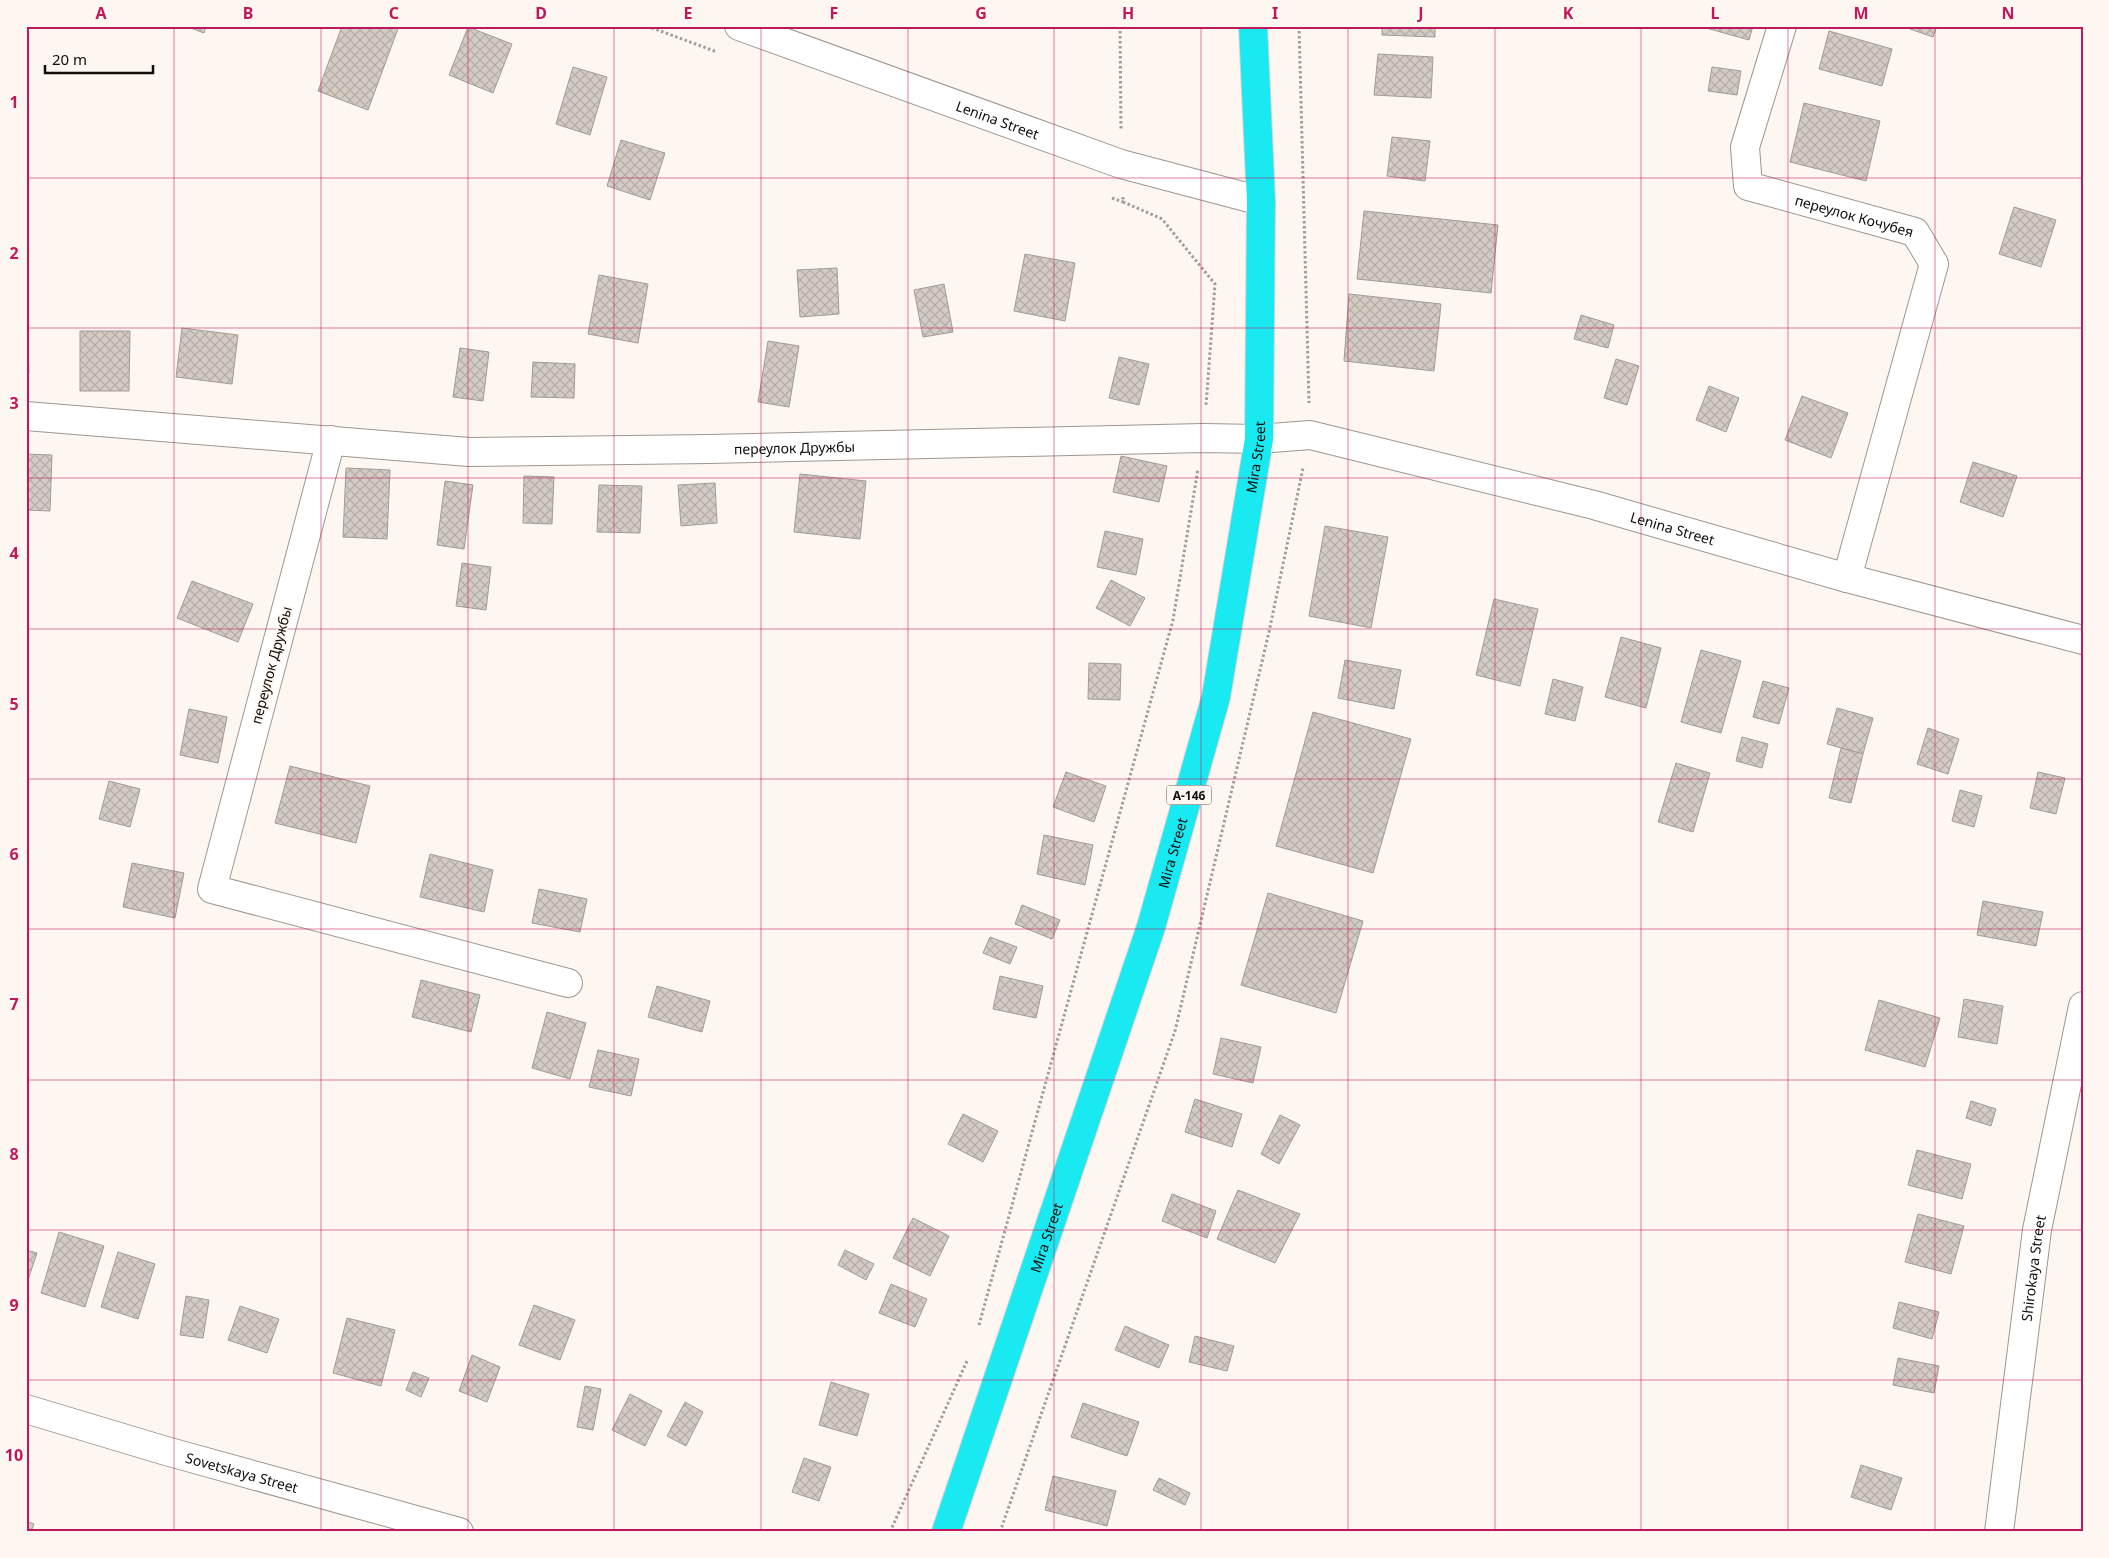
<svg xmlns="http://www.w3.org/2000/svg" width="2109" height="1558" font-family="'Noto Sans',sans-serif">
<defs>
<pattern id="building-cross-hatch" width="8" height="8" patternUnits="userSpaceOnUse" patternTransform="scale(1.25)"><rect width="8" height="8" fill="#d4cbc3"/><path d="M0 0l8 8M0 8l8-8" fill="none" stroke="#b5ada6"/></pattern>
</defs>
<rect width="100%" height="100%" fill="#fef6f0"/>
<!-- building -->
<g fill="url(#building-cross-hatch)" stroke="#a49b94">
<polygon points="185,26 206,26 204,33"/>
<polygon points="342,26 399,26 368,110 318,91"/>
<polygon points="1382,26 1435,26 1435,37 1382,35"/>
<polygon points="1699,26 1753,26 1749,40"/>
<polygon points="1911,26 1937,26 1933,37 1910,29"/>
<polygon points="468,27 512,44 493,93 449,75"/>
<polygon points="1829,31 1892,49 1882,86 1819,69"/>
<polygon points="1378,54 1433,57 1431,98 1374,95"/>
<polygon points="573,67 607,77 590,135 556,124"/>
<polygon points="1712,67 1741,71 1737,95 1708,91"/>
<polygon points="1804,103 1880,121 1866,181 1790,162"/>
<polygon points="1392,137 1430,141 1425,181 1387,176"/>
<polygon points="621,140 665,153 650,200 607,186"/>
<polygon points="2014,207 2056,220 2041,267 1999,254"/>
<polygon points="1364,211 1498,225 1491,293 1357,279"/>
<polygon points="1025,254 1075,263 1065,321 1014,311"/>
<polygon points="837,268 839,314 800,317 797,270"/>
<polygon points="599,275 648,284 638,343 588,334"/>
<polygon points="944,284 953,332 923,337 914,290"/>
<polygon points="1349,294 1441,304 1434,371 1344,361"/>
<polygon points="1581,315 1614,325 1608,348 1574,339"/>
<polygon points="182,328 238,335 232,384 176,377"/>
<polygon points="80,331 130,331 129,391 80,391"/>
<polygon points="27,332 29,373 26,373 26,332"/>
<polygon points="768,341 799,346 789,407 758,402"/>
<polygon points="460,348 489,352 483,401 453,397"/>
<polygon points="1119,357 1149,364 1139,405 1109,398"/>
<polygon points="1616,359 1639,366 1627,405 1604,398"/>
<polygon points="533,362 575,364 574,398 531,397"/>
<polygon points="1709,386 1739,398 1726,432 1696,420"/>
<polygon points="1802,396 1848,413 1831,458 1785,440"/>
<polygon points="26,454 52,455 50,511 26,510"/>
<polygon points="1121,456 1167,466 1159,502 1113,492"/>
<polygon points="1973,462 2017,476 2003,517 1960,502"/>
<polygon points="346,468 390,470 387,539 343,537"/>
<polygon points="800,474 866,481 860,539 794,532"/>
<polygon points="524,476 554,477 552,524 523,523"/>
<polygon points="445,481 473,485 464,549 437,545"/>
<polygon points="715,483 717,523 681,526 678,485"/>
<polygon points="599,485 642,486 640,533 597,532"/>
<polygon points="1325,526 1388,537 1371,628 1309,616"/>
<polygon points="1105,531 1143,539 1136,575 1097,567"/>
<polygon points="462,563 491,567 486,610 456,606"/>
<polygon points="1111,580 1145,598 1130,626 1096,608"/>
<polygon points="192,581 253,604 238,642 177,618"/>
<polygon points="1494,599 1538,609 1520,686 1476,675"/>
<polygon points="1621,637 1661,648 1646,708 1605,697"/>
<polygon points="1701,650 1741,661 1721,733 1681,722"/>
<polygon points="1345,660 1401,670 1394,709 1338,698"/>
<polygon points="1089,663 1121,664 1120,700 1088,699"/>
<polygon points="1553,679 1583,687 1575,721 1545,714"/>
<polygon points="1763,681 1789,688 1779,724 1753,717"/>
<polygon points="1837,708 1873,718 1863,754 1827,744"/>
<polygon points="189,709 227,717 218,763 180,755"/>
<polygon points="1313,712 1411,739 1373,873 1276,846"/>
<polygon points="1928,728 1959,739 1948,774 1917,764"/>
<polygon points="1742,737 1768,744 1762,768 1736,761"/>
<polygon points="1841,748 1863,754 1851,803 1829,798"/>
<polygon points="1676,763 1710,773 1693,832 1658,822"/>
<polygon points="290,766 370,786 356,843 275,823"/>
<polygon points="1066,772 1106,786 1094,822 1053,807"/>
<polygon points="2038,772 2065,778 2056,814 2030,808"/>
<polygon points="109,781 140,789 130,827 99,819"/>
<polygon points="1960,790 1982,796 1974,827 1952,821"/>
<polygon points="1044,835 1093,845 1085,885 1037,874"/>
<polygon points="430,854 493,870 484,912 420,897"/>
<polygon points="132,863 184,873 175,918 123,907"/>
<polygon points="539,889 587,899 580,932 532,923"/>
<polygon points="1268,893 1363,921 1336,1013 1241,985"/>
<polygon points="1983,901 2043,912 2036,946 1977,935"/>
<polygon points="1022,905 1060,920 1052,939 1015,924"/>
<polygon points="990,937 1017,947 1010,964 983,953"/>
<polygon points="1000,976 1043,986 1036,1018 993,1009"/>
<polygon points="421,980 480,995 471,1032 412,1017"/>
<polygon points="657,986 710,1001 702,1032 648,1017"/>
<polygon points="1964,999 2003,1006 1997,1044 1958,1037"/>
<polygon points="1879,1000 1940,1018 1925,1067 1865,1050"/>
<polygon points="547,1012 586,1023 570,1079 532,1068"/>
<polygon points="1221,1038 1261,1047 1253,1083 1213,1074"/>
<polygon points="598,1050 639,1059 631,1096 589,1087"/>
<polygon points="1195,1099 1242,1114 1232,1147 1185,1132"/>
<polygon points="1971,1101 1996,1109 1991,1126 1966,1118"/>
<polygon points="963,1114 998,1131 983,1162 948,1144"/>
<polygon points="1280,1115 1300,1125 1279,1164 1261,1154"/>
<polygon points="1917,1150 1971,1164 1962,1199 1908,1185"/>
<polygon points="1238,1190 1300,1214 1275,1263 1217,1239"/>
<polygon points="1172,1194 1216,1211 1207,1238 1162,1221"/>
<polygon points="1918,1214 1964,1226 1951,1274 1905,1262"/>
<polygon points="913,1218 949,1236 930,1276 893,1258"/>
<polygon points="59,1232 104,1246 85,1307 41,1293"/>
<polygon points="26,1250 37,1253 26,1286"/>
<polygon points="845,1250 874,1264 866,1280 838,1265"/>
<polygon points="118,1252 155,1264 138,1319 101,1307"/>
<polygon points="891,1284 927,1299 915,1327 879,1313"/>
<polygon points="186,1296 209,1300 203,1338 180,1335"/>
<polygon points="1899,1302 1939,1312 1932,1339 1893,1328"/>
<polygon points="534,1305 575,1320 560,1360 519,1345"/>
<polygon points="240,1306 279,1319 267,1353 228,1340"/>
<polygon points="347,1318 395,1330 381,1386 333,1373"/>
<polygon points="1125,1326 1169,1345 1159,1368 1115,1350"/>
<polygon points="1195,1336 1234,1346 1227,1371 1189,1362"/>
<polygon points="472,1355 500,1367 487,1402 459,1391"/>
<polygon points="1898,1358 1939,1366 1934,1393 1893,1385"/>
<polygon points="413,1372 429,1378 421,1397 406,1390"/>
<polygon points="831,1382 869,1394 857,1436 819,1425"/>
<polygon points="585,1386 601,1389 593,1430 577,1427"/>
<polygon points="630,1394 662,1411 645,1446 612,1430"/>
<polygon points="685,1402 703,1412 686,1446 667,1436"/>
<polygon points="1083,1403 1139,1422 1127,1456 1071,1437"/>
<polygon points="804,1458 831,1467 819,1501 792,1492"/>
<polygon points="1861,1465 1902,1478 1891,1510 1851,1497"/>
<polygon points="1053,1476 1116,1491 1107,1526 1045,1510"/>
<polygon points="1159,1478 1190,1493 1185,1505 1153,1490"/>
<polygon points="26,1521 34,1524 31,1532 26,1532"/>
</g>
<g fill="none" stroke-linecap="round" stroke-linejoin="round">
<!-- minor casing -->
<g stroke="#9f968f" stroke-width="30">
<g id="minor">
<path id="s1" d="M739,26L1121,164L1261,201"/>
<path id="s2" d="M1782,26L1745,147L1748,186L1915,232L1934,264L1847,578"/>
<path id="s3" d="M26,416L469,452L709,449L1203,438L1259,439L1310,435L1594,505L1847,578L2083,640"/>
<polyline points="331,440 212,889 568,983"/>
<path id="s4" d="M26,1409L166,1451L459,1532"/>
<path id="s5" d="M1999,1532L2037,1230L2083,1006"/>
</g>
</g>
<!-- highway casing -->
<g stroke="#d4d3d3" stroke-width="30">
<g id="highway">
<path id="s6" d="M946,1532L1151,927L1216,697L1259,439L1261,201L1253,26"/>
</g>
</g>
<!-- path -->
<g stroke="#a39d98" stroke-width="3" stroke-dasharray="2.5 2.5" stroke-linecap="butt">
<polyline points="647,26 717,52"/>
<polyline points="1120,26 1121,131"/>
<polyline points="1299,26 1309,403"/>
<polyline points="1123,197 1123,202 1162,219 1215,284 1206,406"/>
<polyline points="1112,198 1123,202"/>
<polyline points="979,1325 1173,620 1198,469"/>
<polyline points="890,1532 967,1361"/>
<polyline points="1000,1532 1175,1031 1269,632 1303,468"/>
</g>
<!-- minor -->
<use href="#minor" stroke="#fff" stroke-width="28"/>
<!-- highway -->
<use href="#highway" stroke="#19eaf1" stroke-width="28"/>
</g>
<!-- grid -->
<path fill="none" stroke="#c2185b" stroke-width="1" stroke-opacity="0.55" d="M174,26V1532M321,26V1532M468,26V1532M614,26V1532M761,26V1532M908,26V1532M1054,26V1532M1201,26V1532M1348,26V1532M1495,26V1532M1641,26V1532M1788,26V1532M1935,26V1532M26,178H2083M26,328H2083M26,478H2083M26,629H2083M26,779H2083M26,929H2083M26,1080H2083M26,1230H2083M26,1380H2083"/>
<g text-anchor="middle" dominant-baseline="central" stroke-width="4" stroke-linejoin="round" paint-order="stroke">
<!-- shield labels -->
<rect fill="#fef6f0" stroke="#575350" stroke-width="1" x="1166.5" y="785.5" width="45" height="19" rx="4"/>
<g font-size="12" font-weight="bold" fill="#100d0b">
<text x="1189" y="795">А-146</text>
</g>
<!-- street labels -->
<g font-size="14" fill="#100d0b" stroke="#fef6f0">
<text stroke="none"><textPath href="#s1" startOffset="275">Lenina Street</textPath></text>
<text stroke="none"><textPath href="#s2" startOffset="276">переулок Кочубея</textPath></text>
<text stroke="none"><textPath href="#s3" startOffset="770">переулок Дружбы</textPath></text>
<text stroke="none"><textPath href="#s6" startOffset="1121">Mira Street</textPath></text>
<text stroke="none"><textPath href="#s3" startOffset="1660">Lenina Street</textPath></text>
<text transform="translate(271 665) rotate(-75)">переулок Дружбы</text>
<text stroke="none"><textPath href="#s6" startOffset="716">Mira Street</textPath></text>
<text stroke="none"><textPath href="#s6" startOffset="311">Mira Street</textPath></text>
<text stroke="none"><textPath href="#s5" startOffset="266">Shirokaya Street</textPath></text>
<text stroke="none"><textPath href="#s4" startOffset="225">Sovetskaya Street</textPath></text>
</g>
</g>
<!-- border -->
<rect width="2109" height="1558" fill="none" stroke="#fef6f0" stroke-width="55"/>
<!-- scale -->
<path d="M45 65v8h108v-8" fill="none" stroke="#100d0b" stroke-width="2.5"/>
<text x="52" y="65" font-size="15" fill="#100d0b" stroke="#fef6f0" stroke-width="4" paint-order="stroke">20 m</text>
<rect x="28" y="28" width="2054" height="1502" fill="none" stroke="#c2185b" stroke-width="2"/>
<g font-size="16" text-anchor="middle" font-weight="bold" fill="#c2185b">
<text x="101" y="19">A</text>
<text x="248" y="19">B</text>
<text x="394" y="19">C</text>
<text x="541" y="19">D</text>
<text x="688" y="19">E</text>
<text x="834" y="19">F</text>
<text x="981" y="19">G</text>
<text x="1128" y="19">H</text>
<text x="1275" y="19">I</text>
<text x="1421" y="19">J</text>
<text x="1568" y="19">K</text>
<text x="1715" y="19">L</text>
<text x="1861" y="19">M</text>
<text x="2008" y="19">N</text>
<text x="14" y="108">1</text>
<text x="14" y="259">2</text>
<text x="14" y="409">3</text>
<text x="14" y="559">4</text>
<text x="14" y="710">5</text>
<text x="14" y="860">6</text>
<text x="14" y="1010">7</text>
<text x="14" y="1160">8</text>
<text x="14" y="1311">9</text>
<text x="14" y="1461">10</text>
</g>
</svg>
